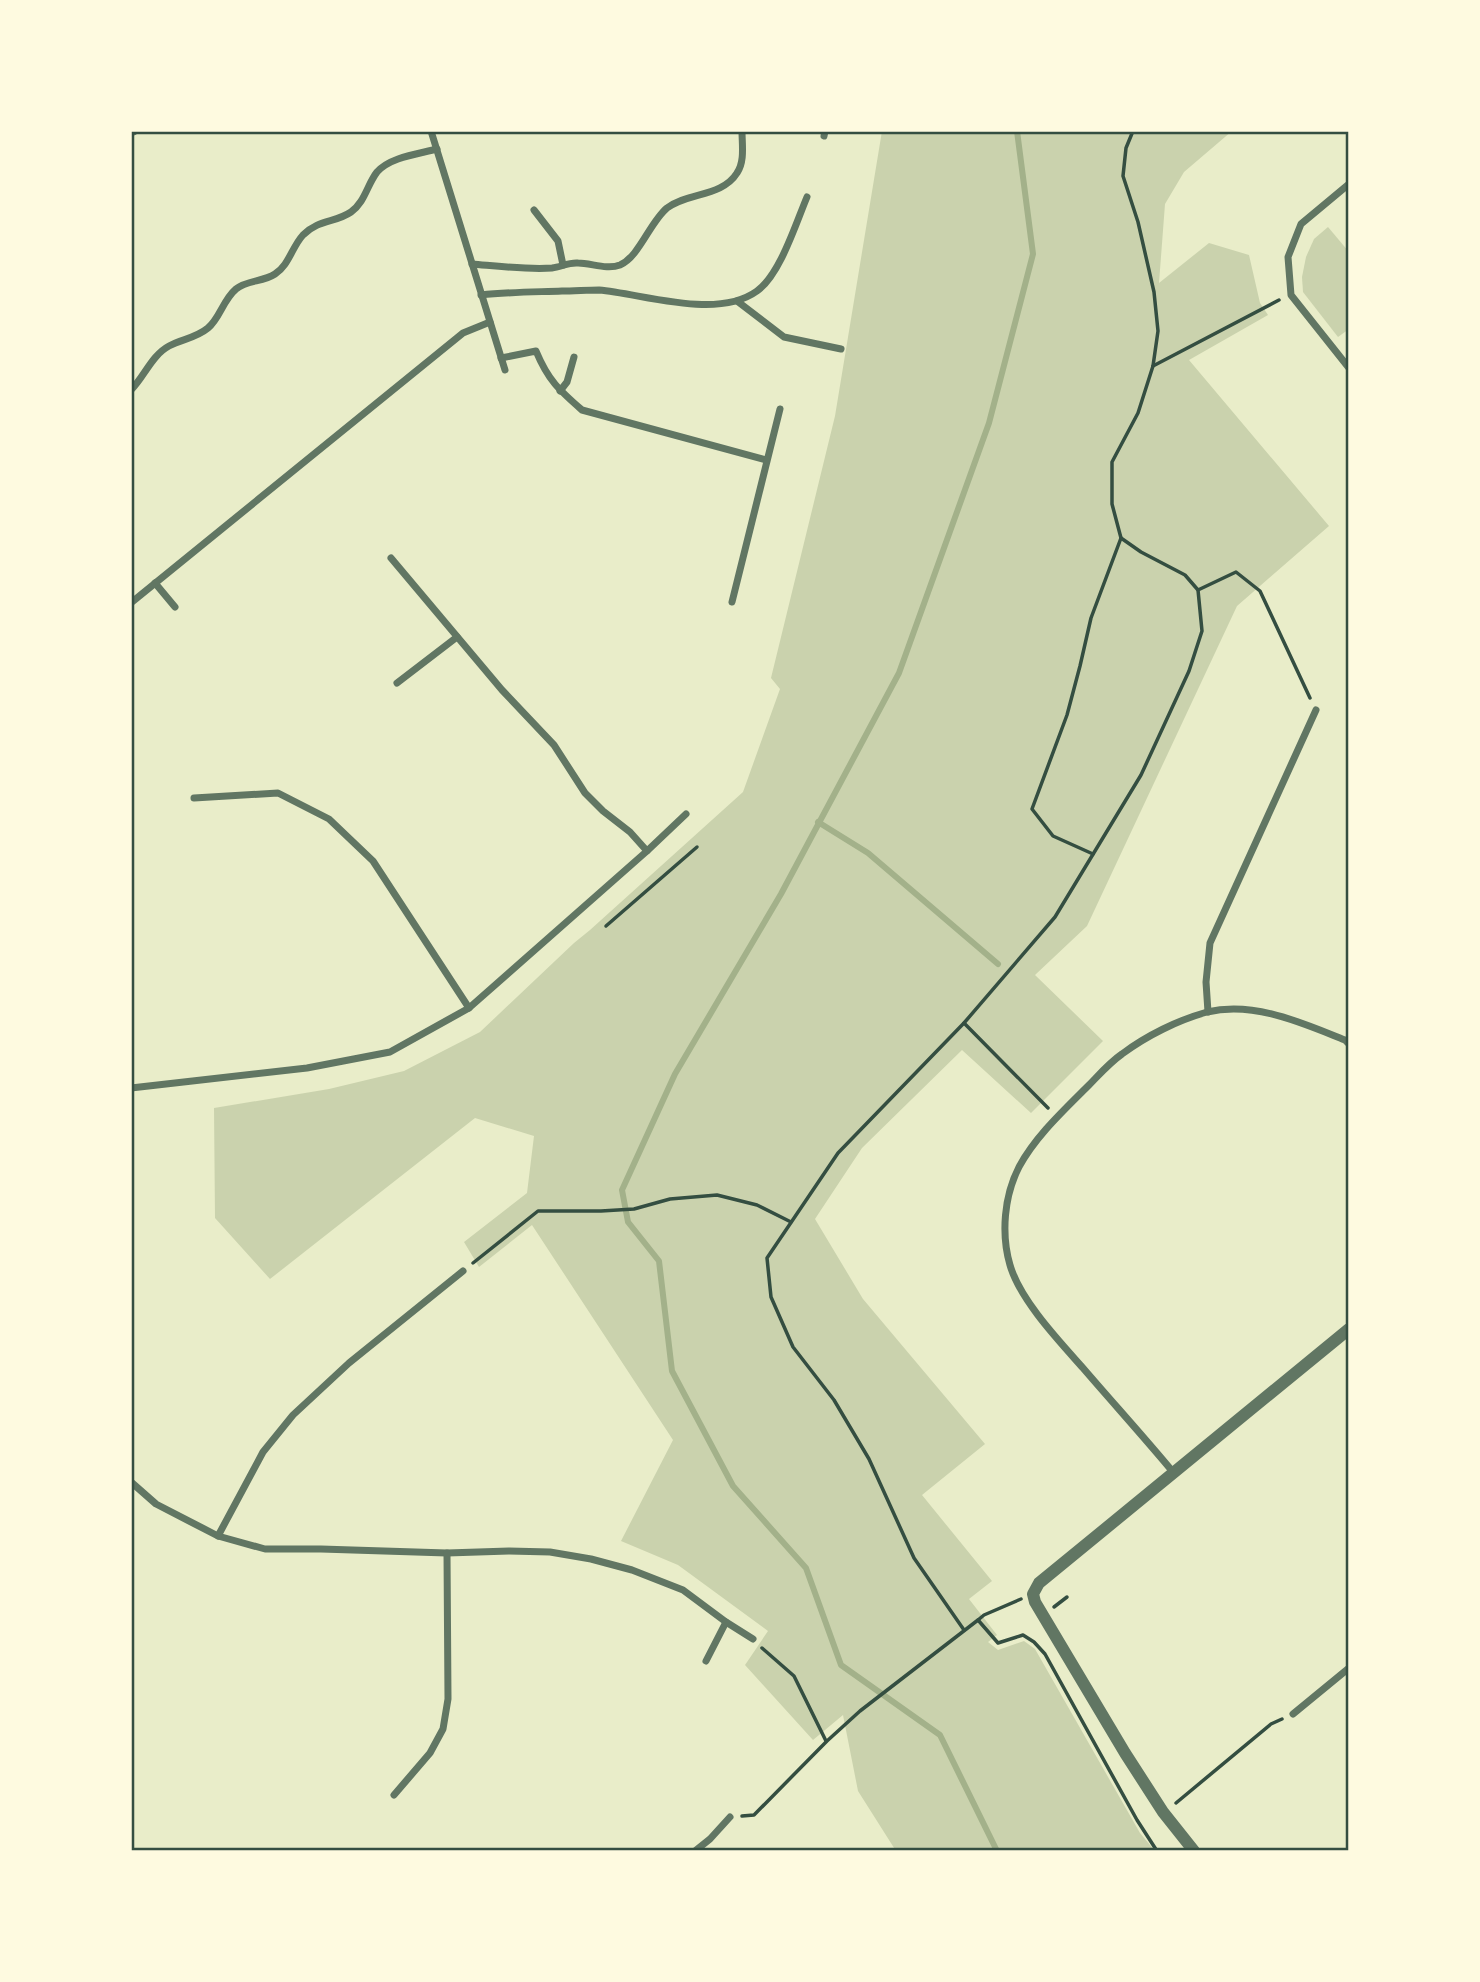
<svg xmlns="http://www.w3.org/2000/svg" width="1480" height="1982" font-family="Barlow,sans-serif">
<rect width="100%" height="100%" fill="#e9edc9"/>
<!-- green -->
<g fill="#cad2ad">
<polygon points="882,131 1232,131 1184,172 1165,204 1159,283 1209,243 1249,255 1260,303 1268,315 1189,360 1329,526 1237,606 1087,926 1035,975 1103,1041 1031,1113 962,1050 862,1148 815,1219 863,1299 985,1444 922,1495 992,1581 969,1599 997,1635 988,1642 998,1650 1024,1641 1035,1649 1140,1833 1155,1851 896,1851 858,1791 843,1715 813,1740 745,1665 768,1631 678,1565 621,1541 673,1440 532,1225 479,1267 464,1242 527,1193 534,1136 475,1118 270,1279 215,1218 214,1108 329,1089 404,1071 480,1032 574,943 590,930 743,792 780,689 771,678 835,416"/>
<polygon points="1328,227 1349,252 1349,329 1338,337 1303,292 1302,277 1306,257 1314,239"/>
</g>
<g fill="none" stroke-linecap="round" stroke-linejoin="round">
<!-- stream -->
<g stroke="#a3b18a" stroke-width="6">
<polyline points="818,822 868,853 998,964"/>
<polyline points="997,1851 940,1735 841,1665 806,1568 733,1486 672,1371 659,1261 628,1222 622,1190 675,1074 781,894 899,673 989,423 1033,254 1017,131"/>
</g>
<!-- path -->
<g stroke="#344e41" stroke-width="3.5">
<polyline points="1153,366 1279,300"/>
<polyline points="1198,590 1236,572 1260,591 1310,698"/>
<polyline points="1093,854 1053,836 1032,809 1067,715 1080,666 1091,618 1121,538"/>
<polyline points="606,926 697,847"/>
<polyline points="964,1023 1048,1108"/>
<polyline points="473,1263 538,1211 601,1211 634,1209 670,1199 717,1195 757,1205 791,1222"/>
<polyline points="1054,1607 1067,1597"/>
<polyline points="978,1620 984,1615 1021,1599"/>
<polyline points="964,1630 914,1558 869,1459 834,1400 793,1347 771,1297 767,1258 838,1153 964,1023 1055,917 1141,775 1189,671 1202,631 1198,590 1185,575 1141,552 1121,538 1112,504 1112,462 1138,413 1153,366 1158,331 1154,292 1138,222 1123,176 1126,148 1133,131"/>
<polyline points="762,1648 794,1676 826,1741"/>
<polyline points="1176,1803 1271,1724 1282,1719"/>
<polyline points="742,1816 754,1815 827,1741 860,1711 978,1620 998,1643 1023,1635 1034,1642 1045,1654 1137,1820 1157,1851"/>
</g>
<!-- minor -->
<g stroke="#617663" stroke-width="7">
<polyline points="431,131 505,370"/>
<polyline points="131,133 135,131"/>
<polyline points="824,136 825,131"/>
<polyline points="1349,184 1301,224 1288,257 1291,295 1349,368"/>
<polyline points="534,210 558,241 563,265"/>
<path d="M472,264C496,266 528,270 552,268C561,267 569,262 578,263C591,263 607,270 620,265C639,257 650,222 667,208C688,192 722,197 737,173C745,161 742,145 742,131"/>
<path d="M481,295C508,292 535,292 562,291C574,291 587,290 599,290C644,294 717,320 757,291C780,275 796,223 807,197"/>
<polyline points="737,301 784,337 841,349"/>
<path d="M501,358L536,351C548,380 559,390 582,410L766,460"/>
<path d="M131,390C144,377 152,355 169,346C182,339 196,338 208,328C220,318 223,300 236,289C247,280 263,282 275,274C289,265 292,247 303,235C319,219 335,223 351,212C365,202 367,185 377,172C390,157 418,154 437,149"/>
<polyline points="560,391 567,382 574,357"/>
<polyline points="391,558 502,690 554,745 585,793 603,811 630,832 647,851"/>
<polyline points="155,583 175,607"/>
<polyline points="132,602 463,333 490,322"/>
<polyline points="732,602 780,409"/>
<polyline points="397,683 457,637"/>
<polyline points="194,798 278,793 329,819 373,861 469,1008"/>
<polyline points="1208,1012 1206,982 1210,943 1316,710"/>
<polyline points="131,1088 307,1068 390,1052 469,1008 647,851 686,814"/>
<path d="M1173,1472C1144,1437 1113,1403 1083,1368C1059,1341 1020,1300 1010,1265C1001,1234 1004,1196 1019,1167C1035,1137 1063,1111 1087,1087C1098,1076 1109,1063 1122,1054C1146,1036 1178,1020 1207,1012C1255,1001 1302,1023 1345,1040L1349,1044"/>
<polyline points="131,1482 156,1504 218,1536 265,1549 321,1549 447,1553 509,1551 550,1552 591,1559 632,1570 683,1590 726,1622 753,1639"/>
<polyline points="218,1536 263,1452 293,1415 349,1363 463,1271"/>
<polyline points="706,1661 726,1622"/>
<polyline points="1293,1714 1349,1668"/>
<polyline points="394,1795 430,1753 443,1729 448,1699 447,1553"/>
<polyline points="695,1851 710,1839 730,1817"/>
</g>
<!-- tertiary -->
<polyline stroke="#617663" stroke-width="12" points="1194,1851 1163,1812 1125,1753 1035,1602 1033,1594 1039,1583 1349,1329"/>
</g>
<!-- border -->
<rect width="1480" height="1982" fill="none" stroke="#fefae0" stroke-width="266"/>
<rect x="133" y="133" width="1214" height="1716" fill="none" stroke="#344e41" stroke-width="2.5"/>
</svg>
